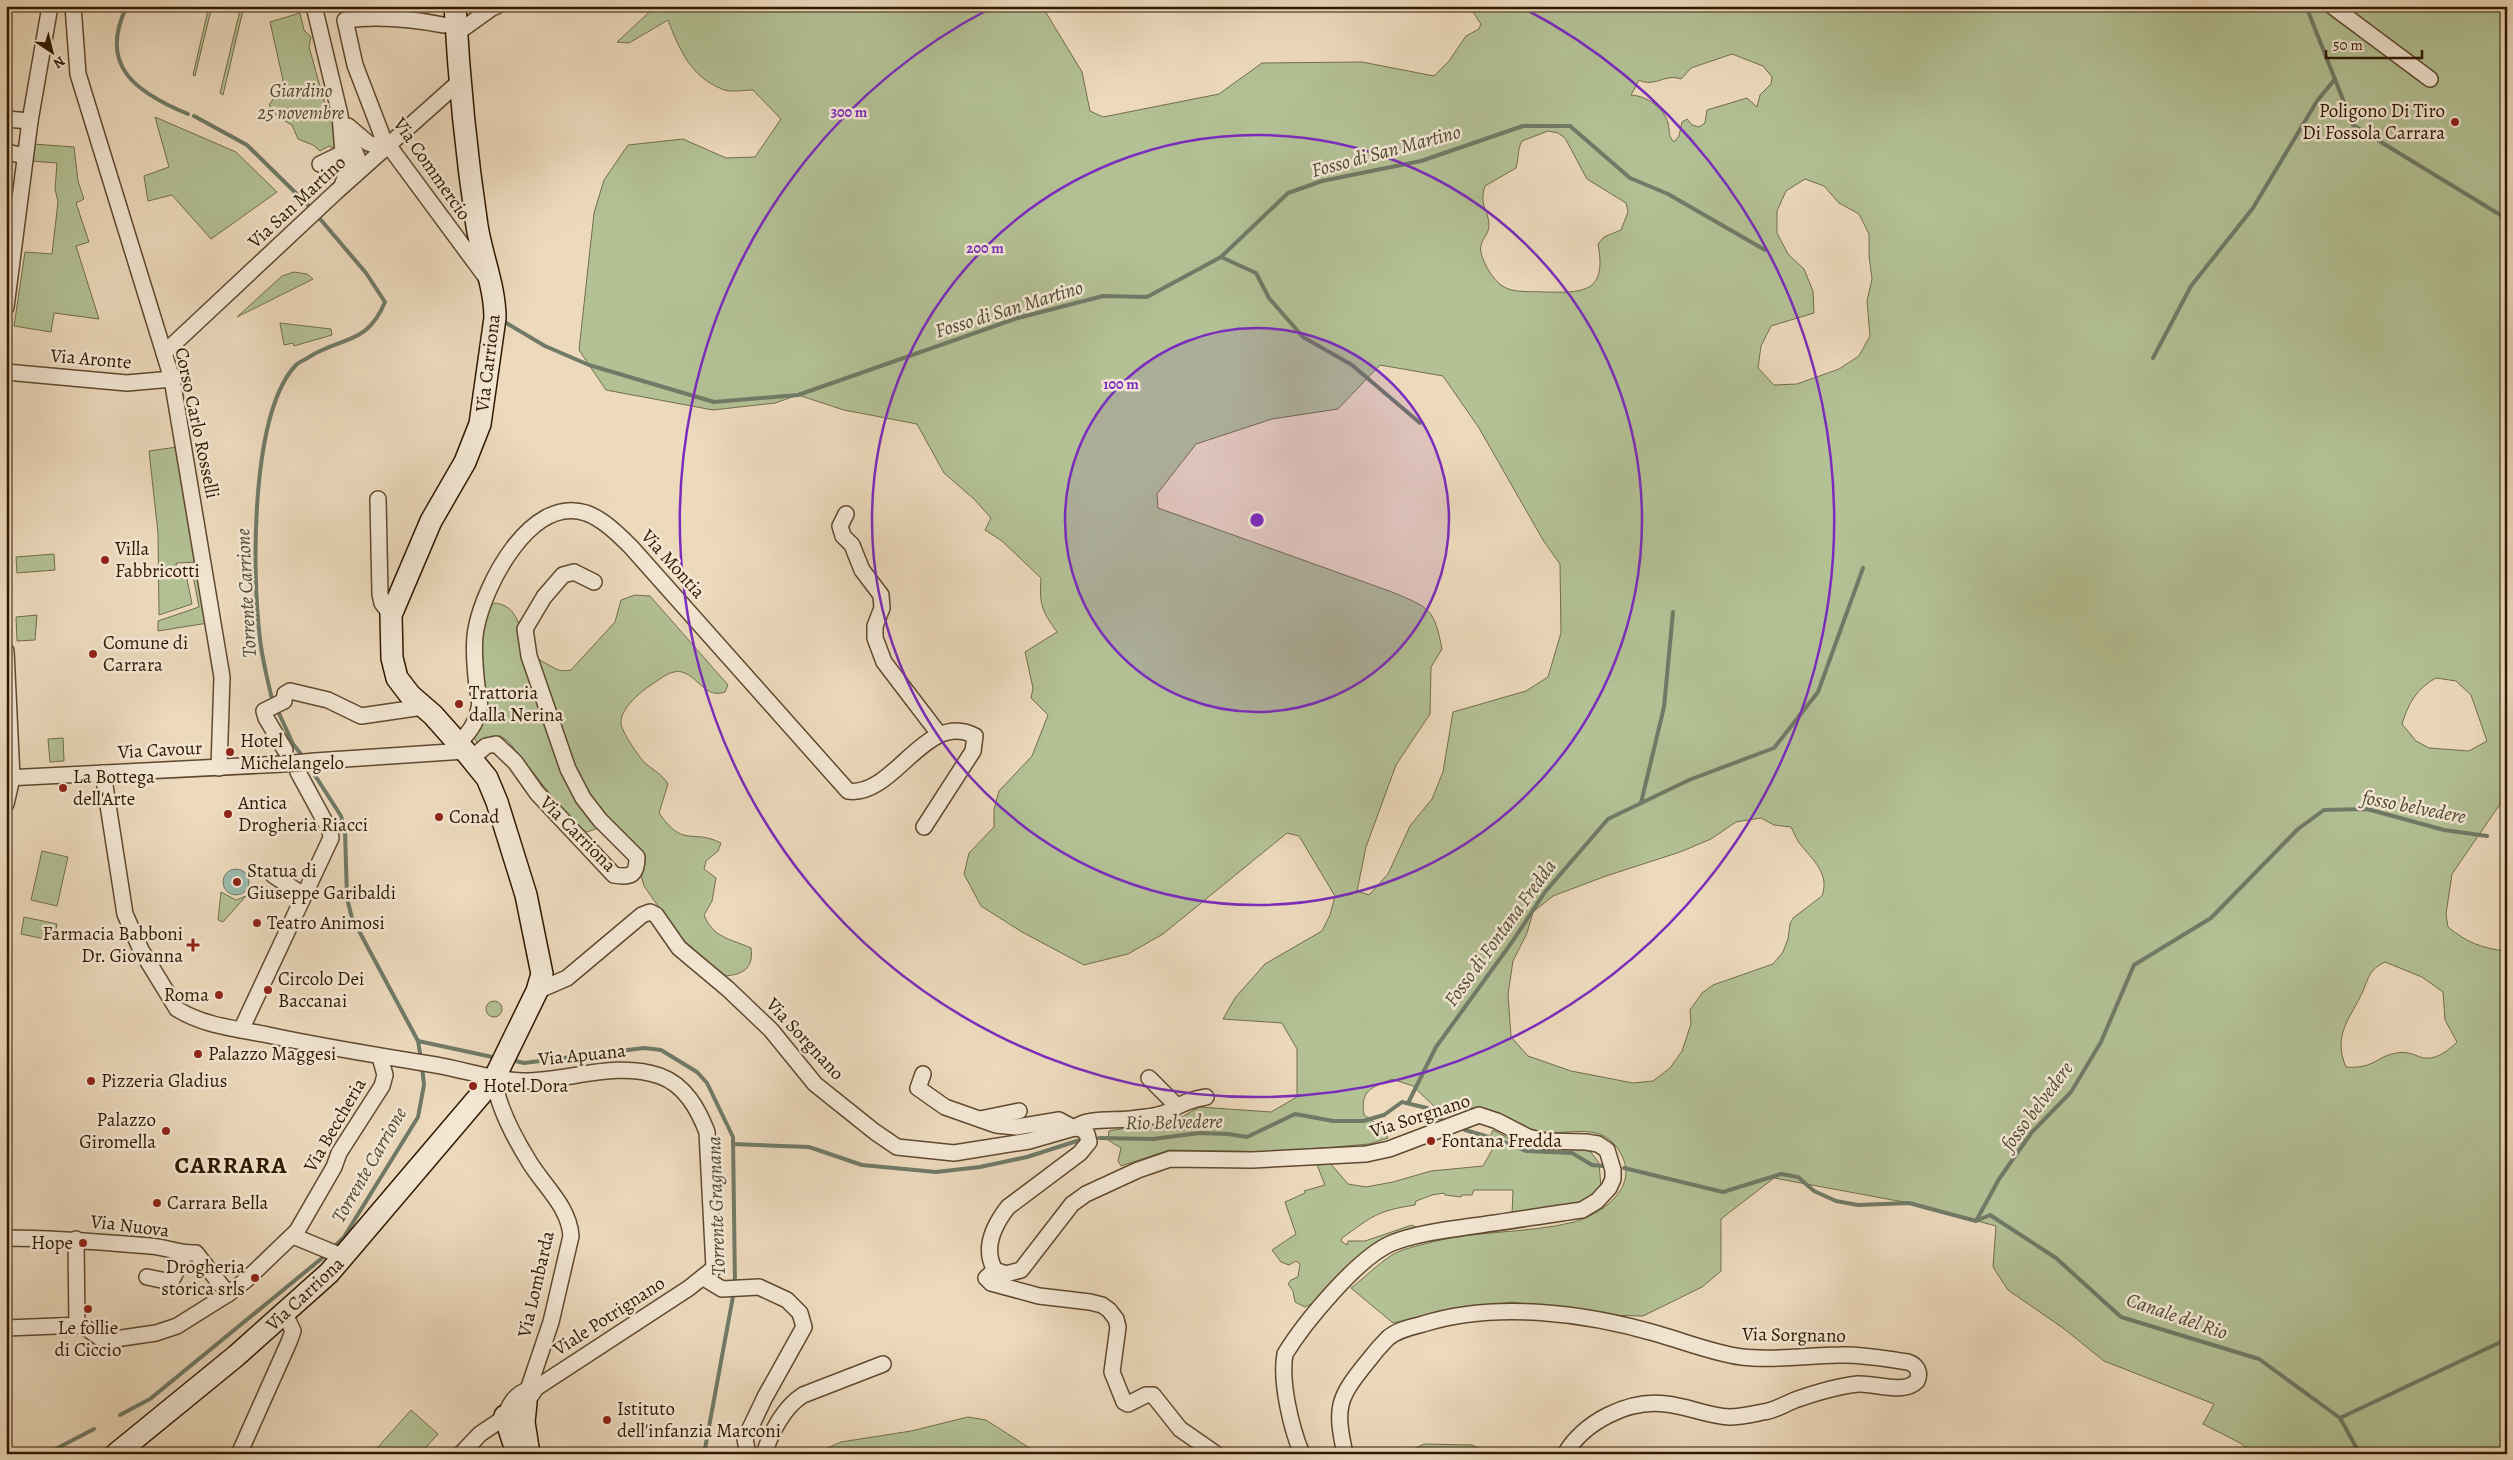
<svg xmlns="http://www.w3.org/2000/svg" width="2513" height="1460" font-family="Alegreya,serif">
<rect width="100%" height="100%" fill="#eddabd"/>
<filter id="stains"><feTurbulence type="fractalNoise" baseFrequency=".004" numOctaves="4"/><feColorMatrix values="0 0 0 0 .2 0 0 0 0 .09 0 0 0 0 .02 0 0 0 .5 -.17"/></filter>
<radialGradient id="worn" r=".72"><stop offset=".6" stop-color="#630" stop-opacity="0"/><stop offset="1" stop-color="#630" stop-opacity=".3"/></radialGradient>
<!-- green -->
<g fill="#b3c195" stroke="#726d4a" fill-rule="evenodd">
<polygon points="209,6 212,6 195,76 193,75"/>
<polygon points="241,6 244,6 223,95 220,93"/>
<path d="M656,6H1042L1082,72L1090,111L1103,117L1219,94L1262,63L1362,62L1434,76L1449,61L1466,36L1479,29L1481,24L1473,12L1466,6H2507V794L2452,874L2446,914L2448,927C2466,942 2483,949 2507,951V1454H2251L2242,1444L2203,1424L2214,1404L2104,1361L2063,1328L2008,1290L1993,1267L1996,1226L1909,1203L1774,1178L1721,1219V1271L1702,1287L1643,1316L1601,1315L1512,1302L1454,1309L1393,1323L1351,1288C1364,1278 1378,1264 1392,1255C1402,1249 1417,1246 1428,1243C1475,1230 1526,1234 1574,1222C1602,1214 1638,1188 1622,1156C1603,1117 1569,1138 1538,1131C1523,1128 1511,1119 1497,1113C1479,1104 1460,1109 1442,1114L1413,1086L1392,1079C1371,1088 1360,1090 1364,1115L1384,1129L1388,1138L1369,1144L1278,1152L1169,1150L1121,1166L1118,1161L1121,1148L1108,1140L1109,1131L1182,1117L1199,1107L1271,1112L1297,1097V1049L1282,1023L1223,1019L1235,998L1265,964L1322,931L1330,915L1335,896L1299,836L1287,833L1163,934L1128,954L1084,965L1022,932L981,906L964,874L969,853L994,827V809L999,791L1032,756L1048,715L1031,698L1033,688L1025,652L1057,632C1042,611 1039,605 1041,578L1002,541L985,530L991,518L974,499L944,473L917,424L844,410L798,395L775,403L713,410L606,390L579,350L594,213L604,180L628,145L683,139L726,158L755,157L781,119L753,90C744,90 730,93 722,89C691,77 679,49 668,20L629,43L617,42ZM1732,54L1763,66L1772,77L1771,84L1760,95L1757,107L1747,98L1707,110L1705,123L1699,127L1692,125L1687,119L1682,122L1679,136L1674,142C1668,136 1670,132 1668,123C1664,108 1647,96 1631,95L1639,80C1655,88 1665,73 1681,79L1691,68ZM1548,131L1558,133L1565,138L1587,179L1626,203L1628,212L1621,230L1604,237L1598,244C1607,292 1585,293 1545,292C1533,291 1517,293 1506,288C1495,283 1487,269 1483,259C1475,240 1490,238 1489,223C1487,208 1479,204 1485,186L1516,168C1519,158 1517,150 1522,141ZM1805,179L1824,186L1839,203L1859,214L1869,234V256L1872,279L1867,301L1870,336L1859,356L1839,369L1797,384L1774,385L1758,368L1761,346L1771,326L1814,313L1813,291L1804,269L1788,254L1777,233V211L1786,191ZM1380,365L1443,376L1479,428L1543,540L1560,564L1561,633L1548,677L1526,691L1453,712L1443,772L1432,799L1410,826L1388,874L1369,895L1357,891L1366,847L1396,765L1430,714L1431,667L1442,649C1434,608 1430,608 1392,592L1158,508L1157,494L1196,444L1272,419L1338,409ZM2436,678L2456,681L2471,695L2487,741L2469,751L2429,748L2416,741L2402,724C2408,704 2417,688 2436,678ZM1761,818L1774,825L1791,827C1794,832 1796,839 1800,844C1813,860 1830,874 1822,896L1793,918L1790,924L1788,939L1783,952L1773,964L1713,985L1702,993L1690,1010L1691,1024L1682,1051L1670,1068L1653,1081L1633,1083L1571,1071L1528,1056L1511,1037L1508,994L1513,961L1527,933L1533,912L1553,896L1606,876L1680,852L1711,839L1736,822ZM2385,962L2422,977L2443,992L2445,1020L2457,1042C2448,1051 2434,1062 2420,1057C2413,1054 2405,1051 2397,1053C2376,1056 2375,1069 2346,1067C2332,1034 2351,1018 2363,991C2369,976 2370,969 2385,962Z"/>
<polygon points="300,13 304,30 311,37 309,47 325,104 335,119 337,150 329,146 320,151 313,145 298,139 292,125 278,117 269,105 282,87 283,80 270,22"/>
<polygon points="155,117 236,152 277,192 211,239 172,195 148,201 144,176 169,167"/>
<polygon points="33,144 74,147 78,181 84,199 76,203 89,242 76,246 99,319 54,313 51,332 14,326 25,252 52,254 58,202 55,189 57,163 31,161"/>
<polygon points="294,272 307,274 313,279 237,317 282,276"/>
<polygon points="280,323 331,329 332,335 294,346 293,343 284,345"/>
<polygon points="177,447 196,562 176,563 177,569 185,569 192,604 159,615 158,533 149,451"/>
<polygon points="54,554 55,570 17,573 16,557"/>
<polygon points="197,568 208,623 158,631 158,621 199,607 192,570"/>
<path d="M635,595L650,596L728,685L725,692C705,699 699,677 682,672C670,669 658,681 648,687C638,694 620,710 621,723C621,731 639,757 645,763C653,770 662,774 668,784L659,813C684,849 691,828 721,843L718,851L706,861L704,869L716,878L712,901L704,915C713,938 731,939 751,948C754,968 743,975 724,976L679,936L644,886L640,871L601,827L587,832L574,824L508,741L500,736L479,745L474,738L480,639L489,607L495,603C520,606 518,630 528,648C532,656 541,661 549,665C557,670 562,672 571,670L615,622L621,600Z"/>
<polygon points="37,615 35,640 17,641 16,617"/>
<polygon points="63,738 64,761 50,762 48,739"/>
<polygon points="42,851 68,857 57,906 31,900"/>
<polygon points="221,892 236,900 246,896 223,922 218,920"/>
<polygon points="24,917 57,924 54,941 21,934"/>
<circle cx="494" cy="1009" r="8"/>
<path d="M1493,1130L1525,1147L1589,1150L1599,1163L1601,1187C1576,1213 1546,1211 1512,1215L1513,1190H1474L1472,1195H1462L1461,1197L1445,1195L1444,1193L1432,1195L1416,1201L1415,1205C1376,1211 1373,1216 1342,1238L1341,1241L1347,1245L1348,1241H1365L1412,1225L1417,1228L1317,1301L1305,1307L1295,1302L1293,1291L1288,1284L1291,1280L1298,1277L1300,1264L1296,1261L1289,1265L1281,1262L1272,1250L1296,1234L1285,1202L1305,1193L1304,1191L1325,1185L1317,1165L1330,1163L1348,1184L1366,1187L1393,1182L1431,1171L1483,1166L1492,1150L1486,1146Z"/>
<polygon points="411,1410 438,1434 420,1454 372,1454"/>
<polygon points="968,1417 986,1420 1039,1454 813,1454 841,1442 911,1431"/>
<polygon points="1424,1444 1472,1445 1493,1454 1404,1454"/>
</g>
<!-- water -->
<circle fill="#9abbac" stroke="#707a67" cx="236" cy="882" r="13"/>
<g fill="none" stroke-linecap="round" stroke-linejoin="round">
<!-- stream -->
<g stroke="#707a67" stroke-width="4">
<path d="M127,6C97,66 137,93 188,114"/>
<polyline points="2306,6 2353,125 2507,219"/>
<polyline points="194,116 247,145 309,206"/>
<polyline points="1221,257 1256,273 1269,298 1303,337 1352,365 1420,423"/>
<polyline points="503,321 545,346 589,365 714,402 798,395 1018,318 1103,296 1147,297 1221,257 1288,193 1322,181 1421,161 1523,126 1570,126 1630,178 1668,194 1765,250"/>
<polyline points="2153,358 2191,286 2253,208 2317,101 2335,79"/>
<path d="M274,703L271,695C267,677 262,658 260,639C252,575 250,413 296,365C299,362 305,360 309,357C343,336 367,345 385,302L366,273L321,220"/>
<polyline points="277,709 293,744 304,758"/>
<polyline points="309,766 341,816 345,831 347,898 352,918 418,1041 421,1059"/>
<polyline points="1641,803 1664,707 1673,612"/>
<polyline points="418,1041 497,1058"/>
<polyline points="511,1060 524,1063 644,1048 661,1050 697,1072 707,1083 733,1137 735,1284"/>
<polyline points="1408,1103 1436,1047 1512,942 1545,892 1608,819 1689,780 1774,748 1818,692 1863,568"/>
<polyline points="1465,1130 1499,1140 1526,1151 1572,1153 1592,1165 1603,1166"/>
<polyline points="1099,1138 1153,1139 1199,1133 1228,1134 1247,1137 1295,1114 1333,1121 1363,1121 1384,1115 1402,1102 1427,1108 1442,1120"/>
<polyline points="733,1144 809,1147 862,1165 936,1172 980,1167 1027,1157 1080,1140"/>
<polyline points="1624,1168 1723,1192 1781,1174 1798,1177 1814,1191 1836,1201 1858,1205 1909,1203 1976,1221 1999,1179 2032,1132 2071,1092 2101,1042 2134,965 2211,918 2298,829 2324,810 2367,809 2444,830 2487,836"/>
<polyline points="1976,1221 1990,1215 2056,1258 2121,1317 2259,1359 2340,1418 2360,1454"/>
<polyline points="333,1248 344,1237 418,1117 424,1085 422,1066"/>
<polyline points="120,1415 150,1399 327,1254"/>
<polyline points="2340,1418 2507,1339"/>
<polyline points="46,1454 94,1429"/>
<polyline points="704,1454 734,1291"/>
</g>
<!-- minor casing -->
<g stroke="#5f492f" stroke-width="18">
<g id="minor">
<polyline points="73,6 78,74 172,379 222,677 219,768"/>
<polyline points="314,6 340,115 343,153 348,170 342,186"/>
<polyline points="2332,6 2430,79"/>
<path d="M443,25C412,19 377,16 345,20L355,65L383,138L488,280"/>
<polyline points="457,33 492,8 497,6"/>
<polyline points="6,119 30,121"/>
<polyline points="344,125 358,159 357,173"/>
<polyline points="348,126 368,143 385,149"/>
<polyline points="6,152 25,156"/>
<polyline points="320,164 343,153"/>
<polyline points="6,307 30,121 50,6"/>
<polyline points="164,353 336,192 459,82"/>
<polyline points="6,372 127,383 172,379"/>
<polyline points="378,499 380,594 382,603 391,615"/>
<polyline points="846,514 840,526 843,536 852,545 862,570 881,595 882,608 875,626 875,638 884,662 939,734"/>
<polyline points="6,651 12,778 6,804"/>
<path d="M458,743C469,733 476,724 479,708C481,701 478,693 477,686C475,669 473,645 476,629C484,586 530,495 586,513C603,519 619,535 631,547L848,791C894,798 926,709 975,736L973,751L924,827"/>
<polyline points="285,750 266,718 264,711 284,701 285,694 290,691 328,700 361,716 423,707"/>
<path d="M471,759L486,746L496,744L515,762L537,793L614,875C631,878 637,875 637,857L600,820L583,798L568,769L529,656L525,629L544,597L563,575L574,572L594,582"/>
<polyline points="315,761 465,751"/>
<path d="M103,773L125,914L141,950L177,1009C204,1026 238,1029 268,1035C324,1047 380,1056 436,1065C465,1070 492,1080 521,1081C568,1082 614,1060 660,1076C685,1085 698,1109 707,1132L714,1268L689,1288L536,1388L526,1403L480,1434L461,1454"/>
<polyline points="6,778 283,764"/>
<polyline points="273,875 303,895"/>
<path d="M537,991L567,978L642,915L650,912L656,915L679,948L728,989L771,1030L815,1084L875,1132L897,1147L954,1153L1029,1141L1074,1128L1082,1129L1087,1134L1089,1142L1080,1153L1008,1207C994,1225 982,1248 995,1270L1006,1274L1021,1270L1072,1204L1086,1194L1138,1170L1170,1159L1252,1160L1366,1154L1389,1149L1479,1115L1497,1121L1528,1137L1544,1141L1586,1142L1598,1144L1607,1150L1613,1170V1179L1609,1188L1597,1201L1582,1210C1546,1215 1510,1221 1473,1226C1447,1230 1417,1233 1392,1243C1358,1257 1304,1323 1285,1354C1280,1381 1291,1428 1302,1454"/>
<polyline points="241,1030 331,838 330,831 298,772"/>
<path d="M923,1074L918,1088L945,1107L996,1125L1016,1127L1059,1120L1074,1128C1089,1116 1117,1122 1137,1118C1147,1117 1162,1116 1171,1110C1182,1103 1193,1099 1206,1097"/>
<polyline points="1149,1078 1176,1105"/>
<path d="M494,1079C498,1108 515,1139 530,1163C545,1187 569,1207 571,1236L551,1322L528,1390"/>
<polyline points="980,1119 1019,1111"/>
<polyline points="293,1236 344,1257"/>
<path d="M6,1238C55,1238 102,1242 150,1246C166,1247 180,1254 196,1253L228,1294"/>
<polyline points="76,1239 77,1325"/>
<polyline points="995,1270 986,1278 991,1283 1039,1296 1090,1302 1102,1305 1109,1310 1116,1319 1118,1327 1112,1372 1124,1402 1128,1404 1146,1395 1153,1395 1180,1429 1216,1454"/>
<polyline points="147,1277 171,1282 185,1254"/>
<polyline points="704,1278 722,1289 759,1287 787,1300 800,1313 804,1327 765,1397 745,1439 748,1454"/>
<polyline points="6,1328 82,1325 100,1338 108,1340 156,1333 177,1326 228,1294 246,1280 297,1231 334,1167 339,1153 382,1086 385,1075 380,1057"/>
<path d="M505,1416C511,1400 518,1391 536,1388"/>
<polyline points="239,1454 289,1342 293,1331 285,1314"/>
<path d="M764,1454C771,1432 784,1407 803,1395L883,1364"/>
<path d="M1345,1454C1335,1407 1337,1399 1368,1361C1374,1353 1381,1345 1388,1338C1397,1330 1411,1327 1423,1324C1496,1301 1586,1313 1658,1334C1686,1342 1713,1353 1742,1357C1775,1361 1808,1355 1840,1355C1863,1354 1886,1359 1908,1362C1917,1365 1921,1372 1917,1381C1904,1395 1875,1383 1858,1384C1837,1386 1815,1393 1795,1400C1785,1404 1774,1411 1763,1412C1753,1414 1740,1417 1729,1417C1708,1416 1687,1406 1666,1404C1628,1399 1584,1422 1565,1454"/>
</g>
</g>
<!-- secondary casing -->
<g stroke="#301900" stroke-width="24">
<g id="secondary">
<polyline points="526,1403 524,1422 529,1454"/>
<polyline points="505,1416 513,1441 523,1454"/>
<path d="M116,1454L236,1356L329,1273L494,1079L537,991L542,974L526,895L497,802L487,778L465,751L433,715L410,695L397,678L392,658L391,615L431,521L465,462L480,424L495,318C495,287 482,257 477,226C466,152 459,80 455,6"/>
</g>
</g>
<!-- minor -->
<use href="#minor" stroke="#f3e7d4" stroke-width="15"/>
<!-- secondary -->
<use href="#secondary" stroke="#f3e7d4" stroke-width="21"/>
<!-- minor-bridge casing -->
<g stroke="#5f492f" stroke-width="18" stroke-linecap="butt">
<polyline id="minor-bridge" points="283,764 315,761"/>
</g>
<!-- minor-bridge -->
<use href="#minor-bridge" stroke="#f3e7d4" stroke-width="15"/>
</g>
<!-- distance rings -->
<circle cx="1257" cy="520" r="192" fill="#7b2cbf" fill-opacity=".12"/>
<g fill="none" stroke="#7b2cbf" stroke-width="2.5">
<circle cx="1257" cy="520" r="192"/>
<circle cx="1257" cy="520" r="385"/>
<path d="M1523 8A577 577 0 1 1 991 8"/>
</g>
<!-- markers -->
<g fill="#8f2418" stroke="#f3e7d4" stroke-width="2">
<circle cx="2455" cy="122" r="5"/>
<circle cx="105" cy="560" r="5"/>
<circle cx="93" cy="654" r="5"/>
<circle cx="459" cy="704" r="5"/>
<circle cx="230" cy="752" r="5"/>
<circle cx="63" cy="788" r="5"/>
<circle cx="228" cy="814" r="5"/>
<circle cx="439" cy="817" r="5"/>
<circle cx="237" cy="882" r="5"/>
<circle cx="257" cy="923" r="5"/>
<path d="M190.5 937.5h5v5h5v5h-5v5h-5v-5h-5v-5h5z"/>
<circle cx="268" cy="990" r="5"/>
<circle cx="219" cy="995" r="5"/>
<circle cx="198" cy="1054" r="5"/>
<circle cx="91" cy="1081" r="5"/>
<circle cx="473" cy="1086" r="5"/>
<circle cx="166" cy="1131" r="5"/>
<circle cx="1431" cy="1141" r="5"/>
<circle cx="157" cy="1203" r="5"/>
<circle cx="83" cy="1243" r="5"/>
<circle cx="255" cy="1278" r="5"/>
<circle cx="88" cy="1309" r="5"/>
<circle cx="607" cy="1420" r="5"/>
</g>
<g text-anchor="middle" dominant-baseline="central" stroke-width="5" stroke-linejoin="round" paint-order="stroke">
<!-- park labels -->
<g font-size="19" font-style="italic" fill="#574b2d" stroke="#f3e7d4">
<text x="301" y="91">Giardino<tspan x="301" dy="22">25 novembre</tspan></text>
</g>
<!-- poi labels -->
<g font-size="19" fill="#301900" stroke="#f3e7d4" text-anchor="start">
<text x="2445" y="111" text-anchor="end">Poligono Di Tiro<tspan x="2445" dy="22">Di Fossola Carrara</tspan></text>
<text x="115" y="549">Villa<tspan x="115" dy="22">Fabbricotti</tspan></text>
<text x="103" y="643">Comune di<tspan x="103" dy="22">Carrara</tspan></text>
<text x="469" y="693">Trattoria<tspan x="469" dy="22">dalla Nerina</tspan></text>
<text x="240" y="741">Hotel<tspan x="240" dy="22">Michelangelo</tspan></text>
<text x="73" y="777">La Bottega<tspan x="73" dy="22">dell'Arte</tspan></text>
<text x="238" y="803">Antica<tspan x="238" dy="22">Drogheria Riacci</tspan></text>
<text x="449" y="817">Conad</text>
<text x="247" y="871">Statua di<tspan x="247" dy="22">Giuseppe Garibaldi</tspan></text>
<text x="267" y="923">Teatro Animosi</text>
<text x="183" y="934" text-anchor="end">Farmacia Babboni<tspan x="183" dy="22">Dr. Giovanna</tspan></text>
<text x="278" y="979">Circolo Dei<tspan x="278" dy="22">Baccanai</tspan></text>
<text x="209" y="995" text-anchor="end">Roma</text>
<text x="208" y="1054">Palazzo Maggesi</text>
<text x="101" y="1081">Pizzeria Gladius</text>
<text x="483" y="1086">Hotel Dora</text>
<text x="156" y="1120" text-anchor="end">Palazzo<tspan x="156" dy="22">Giromella</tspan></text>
<text x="1441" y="1141">Fontana Fredda</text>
<text x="167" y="1203">Carrara Bella</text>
<text x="73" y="1243" text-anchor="end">Hope</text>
<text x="245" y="1267" text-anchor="end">Drogheria<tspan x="245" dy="22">storica srls</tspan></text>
<text x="88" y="1328" text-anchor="middle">Le follie<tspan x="88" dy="22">di Ciccio</tspan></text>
<text x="617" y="1409">Istituto<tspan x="617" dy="22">dell'infanzia Marconi</tspan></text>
</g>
<!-- street labels -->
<g font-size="19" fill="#301900" stroke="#f3e7d4">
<text transform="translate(432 169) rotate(55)">Via Commercio</text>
<text transform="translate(297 202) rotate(-43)">Via San Martino</text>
<text transform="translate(91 359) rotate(5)">Via Aronte</text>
<text transform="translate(488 363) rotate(-83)">Via Carriona</text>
<text transform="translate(197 423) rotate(78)">Corso Carlo Rosselli</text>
<text transform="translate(673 564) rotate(48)">Via Montia</text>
<text transform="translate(160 750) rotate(-3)">Via Cavour</text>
<text transform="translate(578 834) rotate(45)">Via Carriona</text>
<text transform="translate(805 1039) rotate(47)">Via Sorgnano</text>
<text transform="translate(582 1055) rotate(-6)">Via Apuana</text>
<text transform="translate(1420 1116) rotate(-18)">Via Sorgnano</text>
<text transform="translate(335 1125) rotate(-60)">Via Beccheria</text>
<text transform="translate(130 1226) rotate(7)">Via Nuova</text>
<text transform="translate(536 1284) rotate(-77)">Via Lombarda</text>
<text transform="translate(305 1294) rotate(-43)">Via Carriona</text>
<text transform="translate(609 1316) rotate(-33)">Viale Potrignano</text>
<text transform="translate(1794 1335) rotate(1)">Via Sorgnano</text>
</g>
<!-- water labels -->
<g font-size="20" font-style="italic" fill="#504a34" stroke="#f3e7d4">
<text transform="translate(1386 151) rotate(-15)">Fosso di San Martino</text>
<text transform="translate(1009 309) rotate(-17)">Fosso di San Martino</text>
<text transform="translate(246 593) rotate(-93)">Torrente Carrione</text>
<text transform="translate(2414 807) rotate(11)">fosso belvedere</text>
<text transform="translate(1500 933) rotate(-54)">Fosso di Fontana Fredda</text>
<text transform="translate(2037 1106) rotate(-53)">fosso belvedere</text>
<text transform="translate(1174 1122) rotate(-1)">Rio Belvedere</text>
<text transform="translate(369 1165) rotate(-60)">Torrente Carrione</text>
<text transform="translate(716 1206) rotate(-92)">Torrente Gragnana</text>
<text transform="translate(2177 1316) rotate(19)">Canale del Rio</text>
</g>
<!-- district labels -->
<g font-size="24" font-weight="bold" letter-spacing="1" fill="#301900" stroke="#f3e7d4">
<text x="231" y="1165">CARRARA</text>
</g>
</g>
<circle cx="1257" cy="520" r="8" fill="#7b2cbf" stroke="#f3e7d4" stroke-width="2.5"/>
<g font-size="15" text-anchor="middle" font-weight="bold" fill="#7b2cbf" stroke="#f3e7d4" stroke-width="5" stroke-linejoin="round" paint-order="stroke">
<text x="849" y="117">300 m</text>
<text x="985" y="253">200 m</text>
<text x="1121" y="389">100 m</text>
</g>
<!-- margin -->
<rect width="2513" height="1460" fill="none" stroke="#eddabd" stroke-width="25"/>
<rect x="8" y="8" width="2498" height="1445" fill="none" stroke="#301900" stroke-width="2.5"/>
<rect x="12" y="12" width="2488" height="1435" fill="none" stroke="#301900"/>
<!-- north arrow -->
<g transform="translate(52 52) rotate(145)" stroke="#f3e7d4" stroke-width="4" paint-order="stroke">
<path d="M0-4L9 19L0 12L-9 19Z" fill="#301900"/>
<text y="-8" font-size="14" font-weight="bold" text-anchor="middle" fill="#301900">N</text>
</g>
<!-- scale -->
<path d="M2326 50v8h96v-8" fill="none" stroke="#301900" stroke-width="2.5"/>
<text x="2333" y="50" font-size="15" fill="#301900" stroke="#f3e7d4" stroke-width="4" paint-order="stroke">50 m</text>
<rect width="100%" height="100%" filter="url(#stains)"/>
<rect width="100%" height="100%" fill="url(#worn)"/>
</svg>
